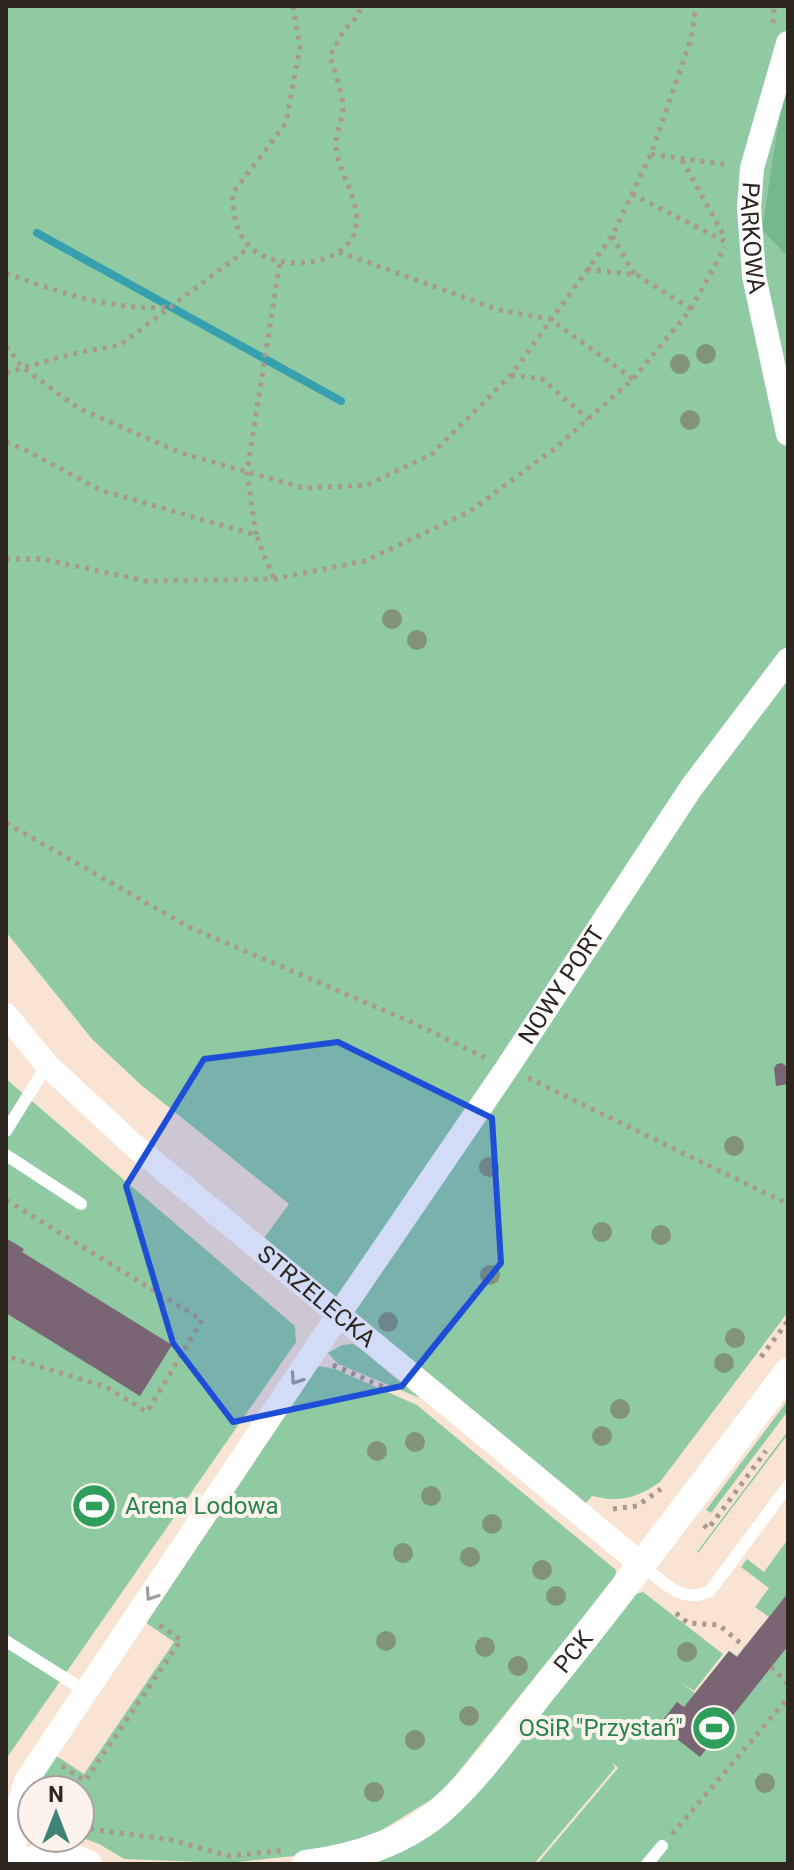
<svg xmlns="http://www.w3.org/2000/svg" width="794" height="1870" font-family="Roboto,sans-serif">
<rect width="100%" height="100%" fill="#f9e4d3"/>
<!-- green -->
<g fill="#90caa3">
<path d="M6,6H788V1312L660,1482C637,1498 619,1503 592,1496L586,1503L264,1238L289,1204L140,1084L92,1039L6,932Z"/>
<polygon points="6,1079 295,1326 296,1342 6,1759"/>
<polygon points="353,1344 358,1347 420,1398 338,1364 328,1353 342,1345"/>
<polygon points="318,1366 335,1369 417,1405 616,1570 615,1578 447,1786 432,1799 382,1830 321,1853 229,1863 124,1859 99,1844 80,1837 80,1790 35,1790 36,1783 55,1755 84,1774 174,1642 145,1622"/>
<polygon points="788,1400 788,1411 711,1513 706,1510"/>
<polygon points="788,1431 788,1434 698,1553 697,1552"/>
<polygon points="788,1539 788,1864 537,1864 618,1768 612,1762 615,1768 534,1864 368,1864 493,1771 636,1594 643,1592 723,1654 694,1691 679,1681 695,1693 729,1651 737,1656 769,1617 755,1607 769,1588 741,1567 747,1559 764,1572"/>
</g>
<!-- forest -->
<polygon fill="#74b88b" points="788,60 788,257 762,230"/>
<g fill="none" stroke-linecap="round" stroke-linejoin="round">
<!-- stream -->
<polyline stroke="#37a0af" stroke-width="8" points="37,233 341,401"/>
</g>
<!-- building -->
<g fill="#796573">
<polygon points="782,1063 786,1066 788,1084 776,1086 774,1068 777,1064"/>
<polygon points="6,1238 24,1249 22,1252 172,1345 140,1396 6,1313"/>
<polygon points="788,1593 788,1646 700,1757 659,1725 677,1702 684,1707 729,1651 737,1657"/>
</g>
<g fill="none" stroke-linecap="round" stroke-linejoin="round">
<!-- path -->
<g stroke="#a8998c" stroke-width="5" stroke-dasharray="4 6" stroke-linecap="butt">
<path d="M293,6L300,47L286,123L232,194C234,214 235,231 249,246C273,271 336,269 353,236C367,206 337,175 336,146C335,132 344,118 343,104C341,88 334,71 330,56L345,29L358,16L361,6"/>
<polyline points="773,23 774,6"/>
<polyline points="651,154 729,165"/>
<polyline points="682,160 724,236"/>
<polyline points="632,194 726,242"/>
<polyline points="612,236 634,274"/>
<polyline points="339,252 499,310 550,319 633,379"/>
<polyline points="587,269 637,275 691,309"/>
<path d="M6,273C59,292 111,311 168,307"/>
<polyline points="6,346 22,367 78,408 181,453 304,488 367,485 432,454 511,375 612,236 651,154 691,39 696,6"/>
<polyline points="6,373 71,354 120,345 250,247"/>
<polyline points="511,375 542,379 588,419"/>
<polyline points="6,442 28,451 100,490 256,535 274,579"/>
<polyline points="256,535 247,472 280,262"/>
<polyline points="6,559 42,559 146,581 274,579 365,561 469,512 554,449 588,419 633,379 691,309 725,247"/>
<polyline points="6,823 189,927 409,1021 486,1058"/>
<polyline points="528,1078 788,1204"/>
<polyline points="6,1200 202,1320 147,1412 106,1387 6,1356"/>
<polyline points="761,1357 788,1321"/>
<polyline points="333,1365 386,1388"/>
<polyline points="613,1509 637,1506 661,1489"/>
<polyline points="704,1525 708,1529 766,1451"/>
<polyline points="676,1613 688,1623 719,1625 745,1647"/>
<polyline points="771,1667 788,1684"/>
<polyline points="62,1766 85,1781 181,1640 158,1624"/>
<polyline points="80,1828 168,1839 229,1856 285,1850"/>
<polyline points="672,1834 788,1698"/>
</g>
<!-- service -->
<g stroke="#fff" stroke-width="12">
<polyline points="6,1131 47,1065"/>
<polyline points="6,1155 81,1204"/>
<path d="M642,1565C663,1582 682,1605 710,1591L788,1486"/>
<polyline points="6,1641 87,1692"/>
<polyline points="647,1864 662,1846"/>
</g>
<!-- minor -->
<g stroke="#fff" stroke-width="24">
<path id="s1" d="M788,43L752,168L749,208L754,276L788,434"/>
<path id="s2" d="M6,1015L47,1065L131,1143L642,1565"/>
<path id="s3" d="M14,1864L15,1817L26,1781L339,1314L507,1068L691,788L788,660"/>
</g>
<!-- tertiary -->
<g stroke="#fff" stroke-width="28">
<path d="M24,1864C45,1852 67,1853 88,1864"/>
<path id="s4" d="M306,1864C354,1858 402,1843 440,1811C482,1774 515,1724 550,1681C632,1580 709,1475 788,1372"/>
</g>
</g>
<!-- trees -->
<g fill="#81947b">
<circle cx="706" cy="354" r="10"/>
<circle cx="680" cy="364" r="10"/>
<circle cx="690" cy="420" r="10"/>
<circle cx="392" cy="619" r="10"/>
<circle cx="417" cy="640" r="10"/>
<circle cx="734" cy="1146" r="10"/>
<circle cx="489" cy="1167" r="10"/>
<circle cx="602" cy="1232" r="10"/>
<circle cx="661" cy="1235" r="10"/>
<circle cx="490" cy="1275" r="10"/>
<circle cx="388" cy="1322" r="10"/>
<circle cx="735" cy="1338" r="10"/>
<circle cx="724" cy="1363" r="10"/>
<circle cx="620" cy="1409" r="10"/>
<circle cx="602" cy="1436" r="10"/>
<circle cx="415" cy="1442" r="10"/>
<circle cx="377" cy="1451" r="10"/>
<circle cx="431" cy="1496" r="10"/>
<circle cx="492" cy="1524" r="10"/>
<circle cx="403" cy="1553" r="10"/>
<circle cx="470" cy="1557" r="10"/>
<circle cx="542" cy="1570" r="10"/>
<circle cx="556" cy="1596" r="10"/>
<circle cx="386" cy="1641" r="10"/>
<circle cx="485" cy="1647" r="10"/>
<circle cx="687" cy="1652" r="10"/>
<circle cx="518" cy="1666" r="10"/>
<circle cx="469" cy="1716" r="10"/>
<circle cx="415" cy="1740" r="10"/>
<circle cx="765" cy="1783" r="10"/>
<circle cx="374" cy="1792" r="10"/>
</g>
<!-- one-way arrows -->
<defs><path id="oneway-chevron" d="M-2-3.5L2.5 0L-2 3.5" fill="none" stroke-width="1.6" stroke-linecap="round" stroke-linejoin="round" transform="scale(2)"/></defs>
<g stroke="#a09d9a">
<use href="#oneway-chevron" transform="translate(296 1379) rotate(124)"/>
<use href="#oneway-chevron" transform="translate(151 1595) rotate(124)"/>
</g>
<!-- marked area -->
<path fill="#1d4ed8" fill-opacity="0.2" stroke="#1d4ed8" stroke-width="6" stroke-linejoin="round" d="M338,1042L492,1118L501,1263L402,1386L233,1422L173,1343L126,1186L204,1059Z"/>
<!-- icons -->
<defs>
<g id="stadium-disc" transform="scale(2.3)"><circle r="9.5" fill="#2e9e5b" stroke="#fcf3ed"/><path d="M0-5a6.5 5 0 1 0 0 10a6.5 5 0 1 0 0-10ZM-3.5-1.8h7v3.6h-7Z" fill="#fff"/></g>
</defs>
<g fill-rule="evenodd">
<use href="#stadium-disc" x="94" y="1506"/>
<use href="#stadium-disc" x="714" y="1728"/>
</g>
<g text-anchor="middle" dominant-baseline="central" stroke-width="8" stroke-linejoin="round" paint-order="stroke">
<!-- street labels -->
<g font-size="24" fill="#2d261f" stroke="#fcf3ed">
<text stroke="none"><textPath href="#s1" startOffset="200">PARKOWA</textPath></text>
<text stroke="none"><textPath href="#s3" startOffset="1044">NOWY PORT</textPath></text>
<text stroke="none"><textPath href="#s2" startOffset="420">STRZELECKA</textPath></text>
<text stroke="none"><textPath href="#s4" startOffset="354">PCK</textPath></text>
</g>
<!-- leisure labels -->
<g font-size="24" fill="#27864d" stroke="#fcf3ed" text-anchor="start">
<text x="125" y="1506">Arena Lodowa</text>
<text x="683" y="1728" text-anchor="end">OSiR "Przystań"</text>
</g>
</g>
<!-- border -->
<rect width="794" height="1870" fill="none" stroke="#2d261f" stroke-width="16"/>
<!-- north arrow -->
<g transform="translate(56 1814)"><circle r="38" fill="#fcf3ed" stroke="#a9a19b" stroke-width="2"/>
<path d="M0-6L14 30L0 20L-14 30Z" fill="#3f8376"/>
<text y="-12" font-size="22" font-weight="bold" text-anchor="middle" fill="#2d261f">N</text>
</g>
</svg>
